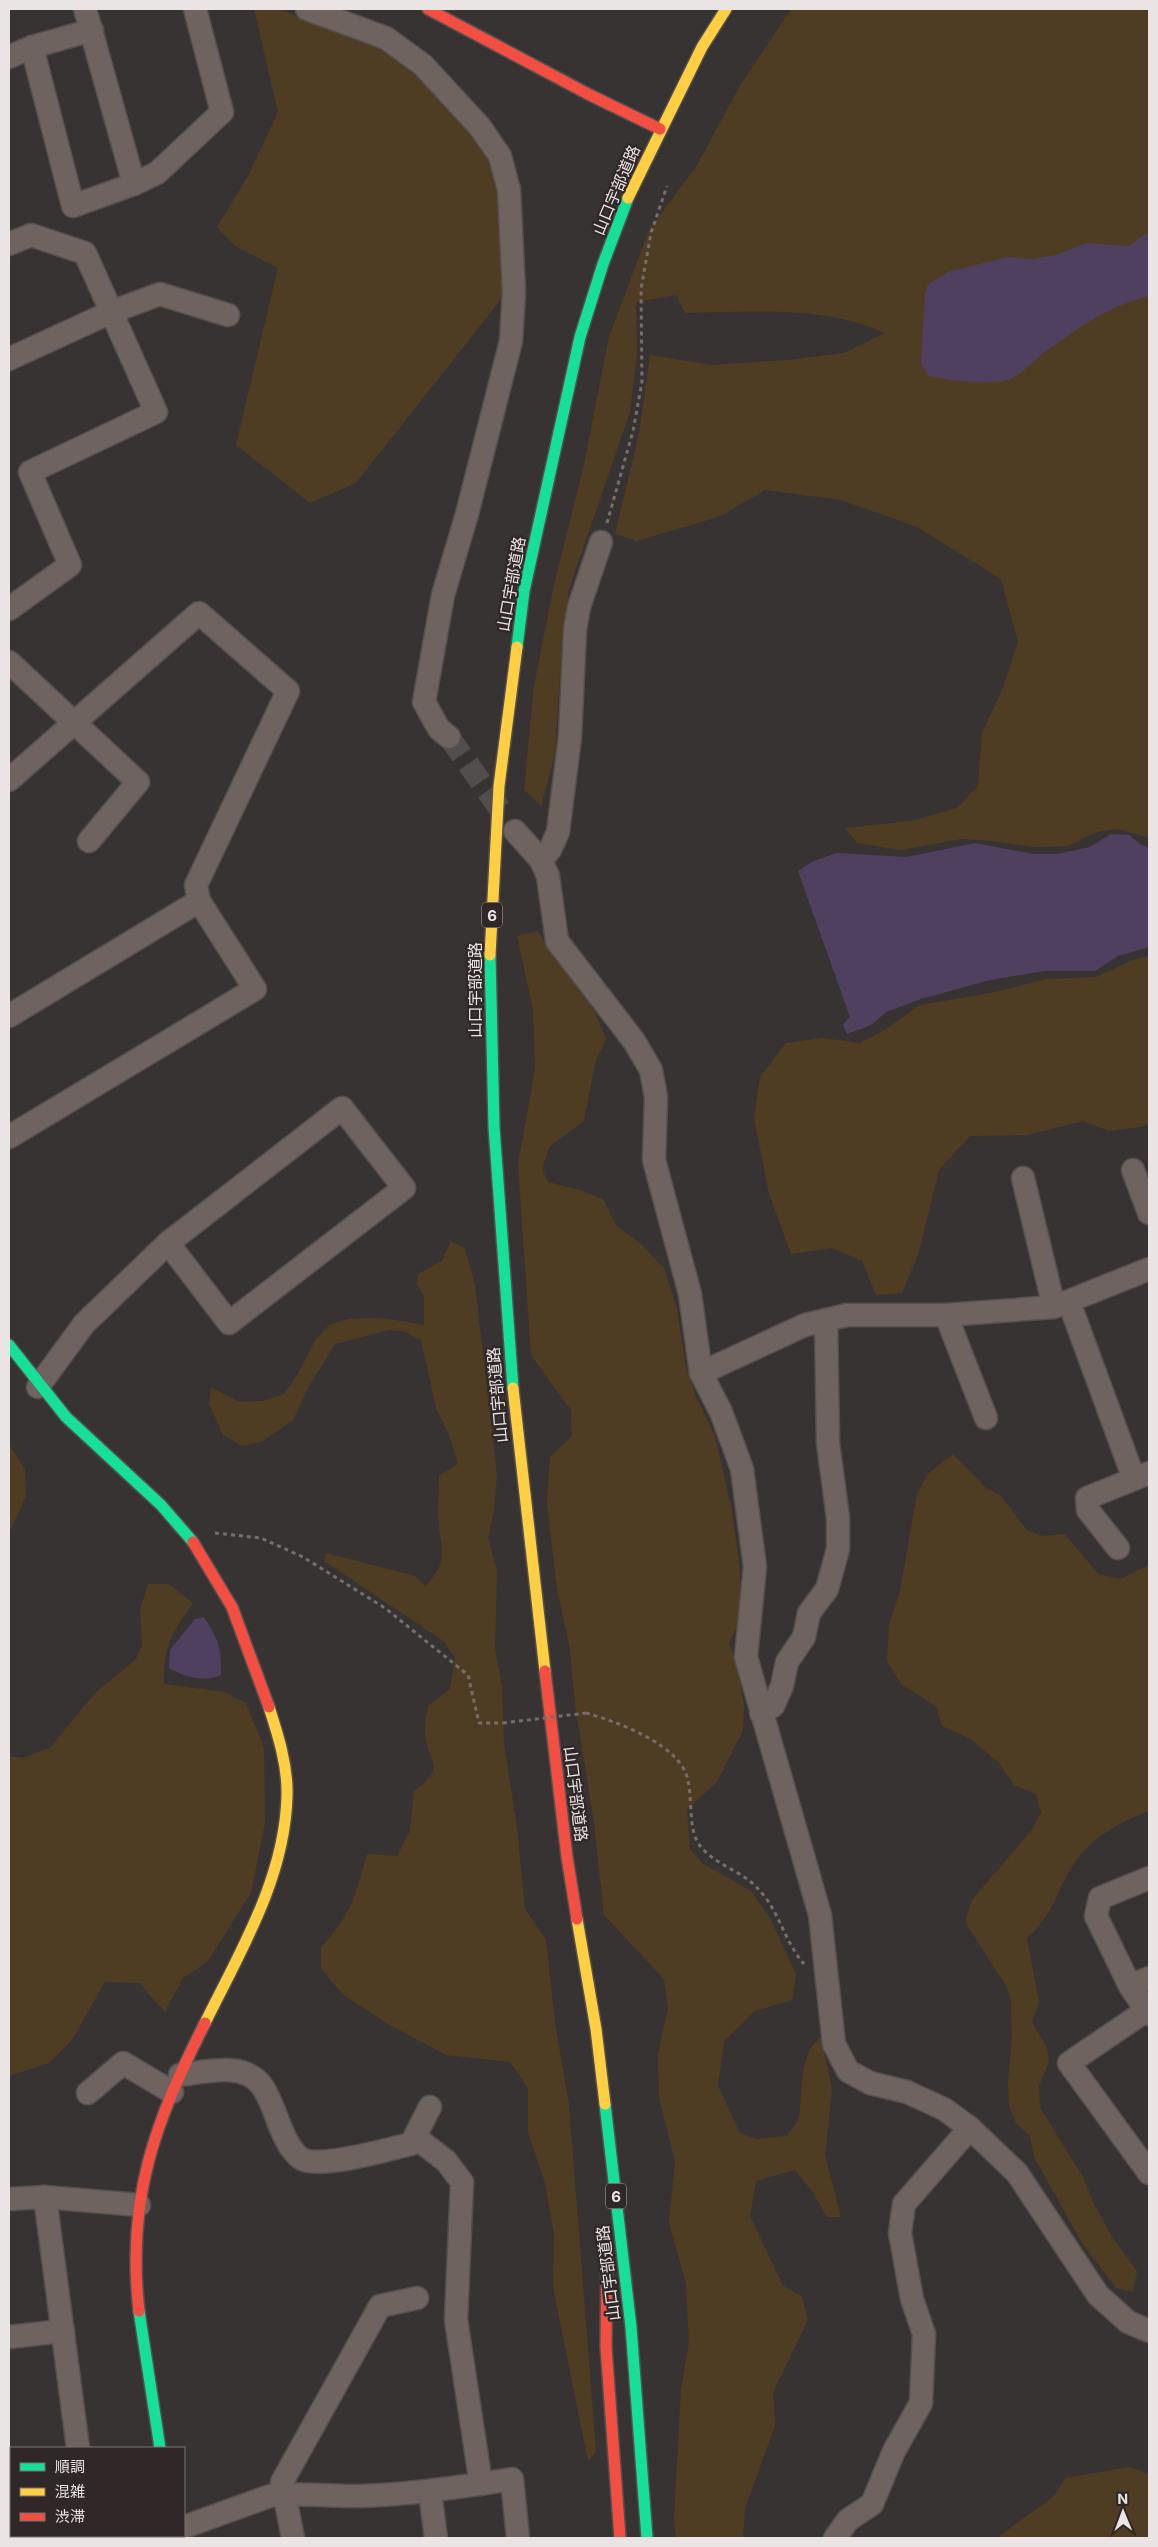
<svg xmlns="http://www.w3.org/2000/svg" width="1158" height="2547" font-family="Inter,'Noto Sans JP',sans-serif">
<rect width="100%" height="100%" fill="#383333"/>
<!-- green -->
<g fill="#4f3d23">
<polygon points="254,9 280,9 313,23 376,41 416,66 459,113 495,172 506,293 356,483 310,503 236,445 278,268 235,246 217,227 248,176 278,112"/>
<path d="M791,9H1149V838L1118,829L1096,832L1068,846L1034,847L992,841L961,839L901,850L857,843L845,828L911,821L957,808L978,786L982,733L1003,688L1018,642L1001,579L917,527L841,500L765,490L721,516L637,541L615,534L639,434L650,355L712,365L788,360L844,353L885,333C823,305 751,312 685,313L676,295L636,302L637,352L630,412L569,589L562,641L555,754L541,806L524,790L534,686L554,585L583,469L609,337L649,230L696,167L741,84Z"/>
<path d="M538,931L547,947L594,1010L606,1039L595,1063L584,1121L549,1147L542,1169L548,1182L583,1191L604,1200L615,1224L643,1246L664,1268L677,1309L685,1363L695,1394L715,1436L732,1511L739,1562L742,1616L729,1643L736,1662L744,1705L743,1730L717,1782L687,1809L690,1849L702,1863L751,1891L770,1918L796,1974L792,2000L755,2011L724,2041L718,2086L740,2133L757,2139L787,2136C791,2130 798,2123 799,2116C804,2088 797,2059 821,2036L832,2090L825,2155L841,2217H827L812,2191L795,2170L756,2181L750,2216L783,2286L802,2296L808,2320L773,2392L775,2426L745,2508L743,2538H676L674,2520L681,2390L689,2342L686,2283L669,2223L675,2161L659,2097L658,2054L668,2008L664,1979L604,1915L594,1823L575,1704L570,1649L557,1589L547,1503L550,1457L572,1436L571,1410L531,1355L518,1164L535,1070L533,1009L517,936Z"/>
<polygon points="1149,956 1149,1124 1140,1127 1109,1131 1083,1121 1027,1135 970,1136 939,1170 918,1255 902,1293 876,1295 862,1261 832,1248 791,1254 769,1194 754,1118 760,1077 786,1043 822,1038 860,1043 885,1030 920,1005 991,993 1046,979 1096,977 1133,960"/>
<path d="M451,1241L465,1249L475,1285L497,1476L494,1510L488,1538L497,1571L495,1649L502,1686L504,1744L517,1828L525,1909L546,1940L555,2023L569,2105L596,2452L588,2461L553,2287L554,2234L545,2183L528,2132V2088L510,2062L446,2055L388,2024L343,1995L321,1968V1947C351,1916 356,1894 367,1854L397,1856L410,1831L414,1791C449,1764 427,1764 425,1733C424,1725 427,1714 428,1706L450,1689L455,1658L445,1642L324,1561L326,1553L415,1576L425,1586C452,1559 439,1547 438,1515C438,1502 439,1489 439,1476L458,1464L450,1437L436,1408L421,1340L403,1331L389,1330L335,1344L308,1388L293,1420L263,1441L242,1446L223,1435L209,1404L211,1387L239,1402L262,1401L284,1394L298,1374L316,1339L329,1325L347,1319L384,1318L424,1325V1295L417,1285L418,1274L442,1261Z"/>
<polygon points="9,1444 25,1470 26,1496 9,1533"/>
<path d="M953,1454L986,1488L1000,1495L1027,1530L1042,1536L1065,1534L1098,1574L1121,1579L1149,1565V1811C1118,1822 1087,1840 1070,1870C1053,1898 1054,1914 1027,1938L1039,2003L1032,2022L1047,2048L1049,2062L1039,2086L1040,2108L1083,2177L1095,2206L1114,2240L1137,2271L1133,2292L1116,2288L1082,2243L1034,2157L1030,2136L1016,2123L1009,2106L1008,2081L1012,2038L1011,2001L1007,1987L965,1922L972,1900L1031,1831L1041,1812L1036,1794L1014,1785L999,1763L971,1739L942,1726L936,1706L902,1685L887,1661L889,1625L900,1591L917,1494L927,1475Z"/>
<path d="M148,1584H169L193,1603C172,1633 163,1646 164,1684L224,1692L246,1703L264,1748L265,1823L251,1893L207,1962L183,1978L165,2012L139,1983L105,1982L72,2040L49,2063L9,2076V1756L23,1758L51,1747L95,1693L136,1659L142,1645L140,1610Z"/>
<polygon points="1129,2467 1149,2474 1149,2538 997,2538 1054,2496 1066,2478"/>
</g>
<!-- water -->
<g fill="#504060">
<path d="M1149,234V296C1108,306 1076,329 1042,354C1033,362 1023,372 1012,378C997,387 946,380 929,376L921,363L925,294L928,284L948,272L1008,257L1033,259L1056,255L1087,243L1129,246L1144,235Z"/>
<polygon points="1111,834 1129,835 1140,844 1149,848 1149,947 1118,956 1095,971 1044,971 990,980 921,999 886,1012 871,1025 847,1034 843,1025 850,1017 798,871 812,862 836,853 907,857 975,843 1033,854 1057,854 1090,847"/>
<path d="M204,1617C219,1641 221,1647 221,1675C204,1683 185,1677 169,1668L170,1650L195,1619Z"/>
</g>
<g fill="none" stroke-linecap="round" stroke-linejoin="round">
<!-- street-tunnel -->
<polyline stroke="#534e4e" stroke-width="22" stroke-dasharray="22 11" stroke-linecap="butt" points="449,737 502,812"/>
<!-- street casing -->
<g stroke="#545050" stroke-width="25">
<g id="street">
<polyline points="85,9 134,184 157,173 222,112 195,9"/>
<polyline points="307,9 386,38 423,65 480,127 500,156 509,190 514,292 511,341 467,514 443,595 424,702 439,729 449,737"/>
<polyline points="32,47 73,206 134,184"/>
<polyline points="9,57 32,47 92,30"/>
<polyline points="9,244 31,235 85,253 156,412 30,472 70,565 9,609"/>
<polyline points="9,359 111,312 160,294 228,315"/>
<polyline points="9,662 138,782 89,841"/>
<polyline points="9,780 199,613 288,691 196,885 199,901 255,989 9,1137"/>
<polyline points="515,831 541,860 548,876 557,941 634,1041 651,1070 656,1097 654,1160 690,1294 701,1373 721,1412 742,1469 755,1567 746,1657 820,1915 834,2044 848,2071 870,2083 907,2092 944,2109 970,2128 1017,2173 1098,2295 1128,2322 1149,2331"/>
<polyline points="541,860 550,850 558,832 570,737 575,630 579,607 601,542"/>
<polyline points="9,1016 199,901"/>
<polygon points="342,1108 404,1188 229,1323 168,1243"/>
<polyline points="1133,1170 1149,1213"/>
<polyline points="1023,1178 1054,1307"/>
<polyline points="1069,1302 1134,1479"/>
<polyline points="946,1315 986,1418"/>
<polyline points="701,1373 805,1325 847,1315 946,1315 1054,1307 1149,1269"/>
<polyline points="38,1387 84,1324 168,1243"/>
<polyline points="1118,1548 1088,1510 1087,1498 1149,1473"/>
<polyline points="761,1713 773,1706 782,1686 787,1662 804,1637 809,1613 827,1589 838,1549 838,1518 828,1443 826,1320"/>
<polyline points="1149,1878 1100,1898 1096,1916 1130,1986 1149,2014"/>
<polyline points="1130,1986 1149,1978"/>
<polyline points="1147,2010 1069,2063 1149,2173"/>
<path d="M180,2075C206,2072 244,2061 262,2086C271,2099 276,2117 282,2131C286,2140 293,2154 302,2159C322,2169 388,2149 411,2144L430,2107"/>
<polyline points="88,2093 123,2063 172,2092"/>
<polyline points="415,2137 446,2161 462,2182 456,2320 481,2484"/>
<polyline points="45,2197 78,2448"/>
<polyline points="9,2199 45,2197 139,2205"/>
<polyline points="9,2337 63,2331"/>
<polyline points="430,2492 436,2538"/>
<path d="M184,2527L270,2496C301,2492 332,2497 362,2496C413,2494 462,2487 512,2479L518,2538"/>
<polyline points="89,2536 90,2538"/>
<polyline points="293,2538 282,2482 380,2306 417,2298"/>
<polyline points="835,2538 848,2520 872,2504 894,2451 921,2403 924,2334 912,2299 900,2233 904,2204 970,2128"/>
</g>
</g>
<!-- fast casing -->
<g stroke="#545050" stroke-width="14">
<g id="fast">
<polyline points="517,647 524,591 580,337 603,264 628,198"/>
<polyline points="490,955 494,1127 513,1388"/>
<polyline points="9,1345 66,1417 161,1505 193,1542"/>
<polyline points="605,2104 631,2327 647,2538"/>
<polyline points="139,2311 160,2448"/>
<polyline points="176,2536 177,2538"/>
</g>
</g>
<!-- slow casing -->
<g stroke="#545050" stroke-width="14">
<g id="slow">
<polyline points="628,198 702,47 726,9"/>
<polyline points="490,955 499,786 517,647"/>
<polyline points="513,1388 545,1671"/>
<polyline points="577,1919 596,2029 605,2104"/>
<path d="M205,2023C240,1952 285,1878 287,1796C288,1766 278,1735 269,1707"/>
</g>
</g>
<!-- jam casing -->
<g stroke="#545050" stroke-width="14">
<g id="jam">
<polyline points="428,9 590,95 660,129"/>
<polyline points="193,1542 232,1607 269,1707"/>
<polyline points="545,1671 567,1857 577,1919"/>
<polyline points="607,2247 606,2347 620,2538"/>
<path d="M139,2311C126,2198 155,2122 205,2023"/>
</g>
</g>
<!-- path -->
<g stroke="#776e6b" stroke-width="3" stroke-dasharray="4 4" stroke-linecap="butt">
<polyline points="607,523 633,431 642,382 641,289 651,233 667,186"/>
<polyline points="215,1533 261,1538 303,1557 385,1608 468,1675 479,1723 503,1723"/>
<path d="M586,1713C618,1722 682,1745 688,1781C692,1798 689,1827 697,1841C708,1861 734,1868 751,1882C780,1907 781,1937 804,1964"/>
</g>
<!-- street -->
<use href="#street" stroke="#6e635e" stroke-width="22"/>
<!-- fast -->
<use href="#fast" stroke="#16e098" stroke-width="11"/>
<!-- slow -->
<use href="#slow" stroke="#ffcf43" stroke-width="11"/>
<!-- jam -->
<use href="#jam" stroke="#f24e42" stroke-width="11"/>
<!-- path-bridge -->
<polyline stroke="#776e6b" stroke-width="3" stroke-dasharray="4 4" stroke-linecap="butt" points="503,1723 586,1713"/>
</g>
<g text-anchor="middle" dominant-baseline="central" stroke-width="4.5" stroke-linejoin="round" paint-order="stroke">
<!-- shield labels -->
<g fill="#302728" stroke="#b2abac" stroke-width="1">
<rect x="482" y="902.5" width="20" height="25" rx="4"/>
<rect x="606" y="2183.5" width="20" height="25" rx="4"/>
</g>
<g font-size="15" font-weight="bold" fill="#eae4e4">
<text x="492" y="915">6</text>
<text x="616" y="2196">6</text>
</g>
<!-- street labels -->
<g font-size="16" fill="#eae4e4" stroke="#302728">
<text transform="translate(616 190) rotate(-67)">山口宇部道路</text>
<text transform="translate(511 584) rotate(-80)">山口宇部道路</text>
<text transform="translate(475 990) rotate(-90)">山口宇部道路</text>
<text transform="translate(497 1395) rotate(-95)">山口宇部道路</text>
<text transform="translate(576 1794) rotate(83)">山口宇部道路</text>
<text transform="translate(608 2273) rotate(-97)">山口宇部道路</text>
</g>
</g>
<!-- border -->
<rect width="1158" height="2547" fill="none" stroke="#eae4e4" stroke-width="20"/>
<!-- legend -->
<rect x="10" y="2447" width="175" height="90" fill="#302728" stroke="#7a7373"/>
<rect x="20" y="2463" width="25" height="8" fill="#16e098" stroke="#7a7373"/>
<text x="55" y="2472" font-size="15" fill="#eae4e4">順調</text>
<rect x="20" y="2488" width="25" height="8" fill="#ffcf43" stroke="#7a7373"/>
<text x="55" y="2497" font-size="15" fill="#eae4e4">混雑</text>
<rect x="20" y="2513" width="25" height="8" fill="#f24e42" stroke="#7a7373"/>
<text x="55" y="2522" font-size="15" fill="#eae4e4">渋滞</text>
<!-- north arrow -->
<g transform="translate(1123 2512) rotate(359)" stroke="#302728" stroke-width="4" paint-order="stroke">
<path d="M0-4L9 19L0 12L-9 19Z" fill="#eae4e4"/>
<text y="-8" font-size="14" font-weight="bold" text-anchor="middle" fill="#eae4e4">N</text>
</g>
</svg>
